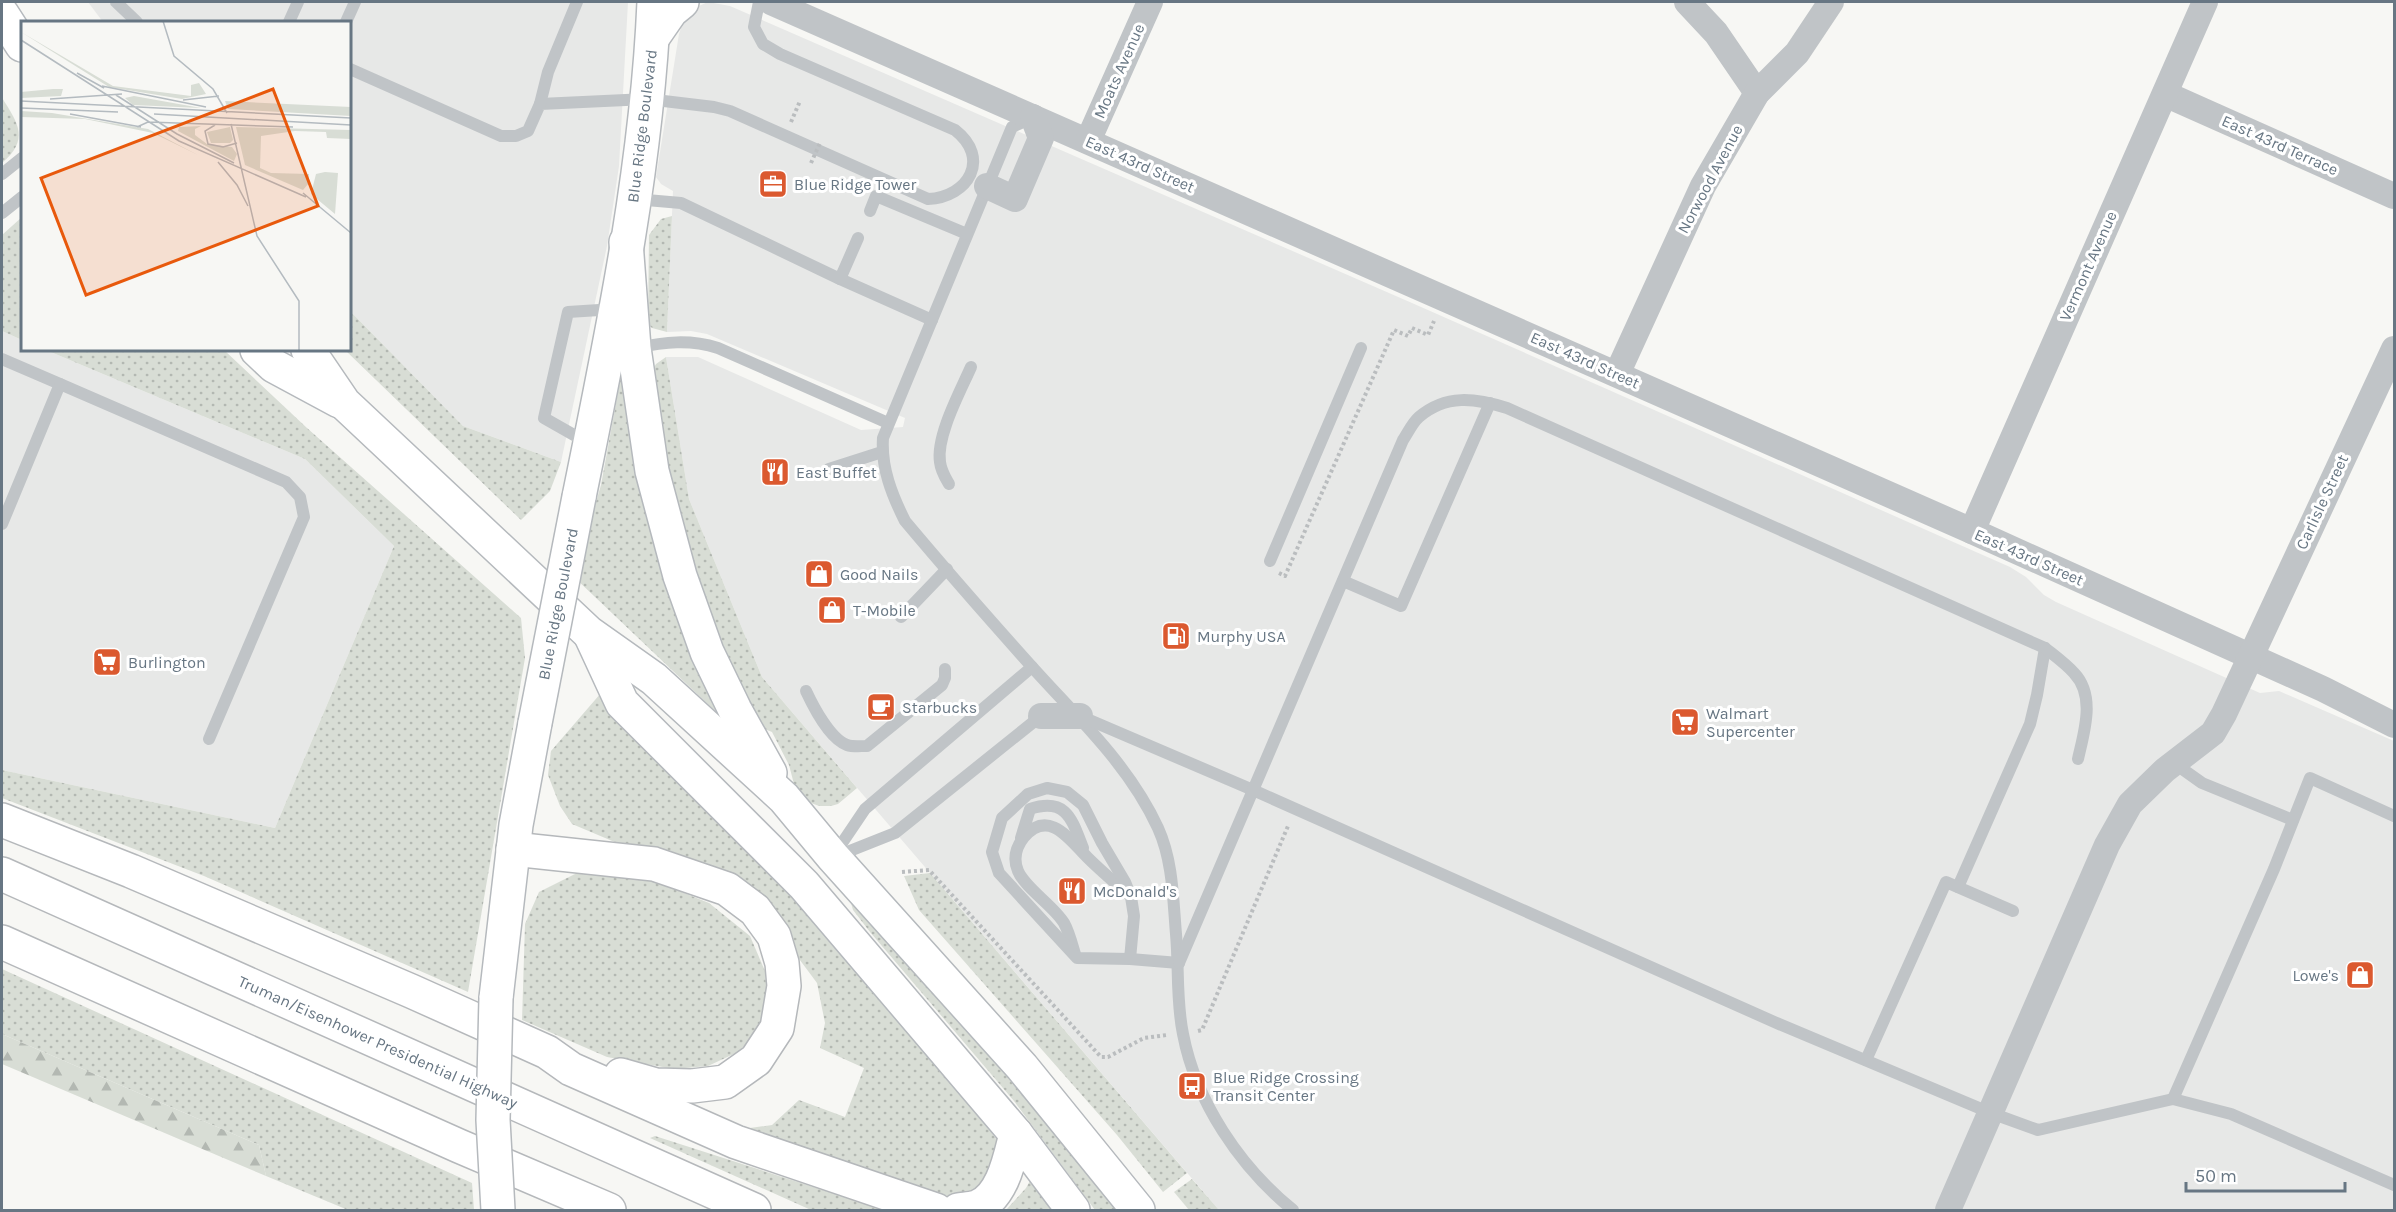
<svg xmlns="http://www.w3.org/2000/svg" width="2396" height="1212" font-family="Karla,sans-serif">
<defs>
<pattern id="grass-dots" width="8" height="8" patternUnits="userSpaceOnUse" patternTransform="scale(1.5)"><rect width="8" height="8" fill="#d8ddd5"/><path d="M2 2h.1M6 6h.1" fill="none" stroke="#b3b8b2" stroke-width="1.8" stroke-linecap="round"/></pattern>
<pattern id="forest-firs" width="22" height="20" patternUnits="userSpaceOnUse" patternTransform="scale(1.5)"><rect width="22" height="20" fill="#d8ddd5"/><path d="M5 1l3.5 6h-7zM16 11l3.5 6h-7z" fill="#b3b8b2"/></pattern>
</defs>
<rect width="100%" height="100%" fill="#f7f7f4"/>
<!-- built -->
<g fill="#e7e8e7">
<polygon points="88,2 628,2 619,166 607,246 561,462 463,426 350,311 350,22 103,22"/>
<polygon points="708,2 730,6 1412,303 2010,567 2026,577 2044,595 2056,602 2260,693 2279,691 2394,741 2394,1210 1219,1210 762,677 689,499 666,357 698,357 861,430 903,427 905,418 707,334 691,331 667,332 673,191 661,184 656,177 679,34 683,22 692,9"/>
<polygon points="2,331 22,340 22,350 46,350 305,459 394,546 275,828 2,770"/>
</g>
<!-- grass -->
<g fill="url(#grass-dots)">
<path d="M2,98C19,124 29,140 2,163Z"/>
<polygon points="672,216 667,332 652,328 648,324 649,235 661,219"/>
<polygon points="22,217 22,340 2,331 2,235"/>
<polygon points="350,311 463,426 561,462 550,491 521,520 345,350 350,350"/>
<polygon points="46,350 224,350 307,428 521,618 525,658 468,992 204,876 2,798 2,770 275,828 394,546 305,459"/>
<polygon points="666,357 689,499 762,677 857,788 838,804 831,806 819,806 806,801 795,788 789,765 772,732 762,728 749,717 670,509 652,371 656,364"/>
<polygon points="621,376 630,376 734,729 574,577 601,485"/>
<polygon points="601,693 771,873 966,1096 999,1143 982,1190 953,1197 939,1194 736,1130 772,1125 799,1100 845,1117 864,1068 820,1048 825,1023 817,983 785,940 740,895 572,824 560,806 548,775 551,751"/>
<polygon points="577,873 654,881 709,903 750,936 765,971 767,994 758,1032 738,1052 708,1066 674,1069 607,1057 522,1020 525,924 539,892"/>
<polygon points="930,873 1187,1173 1163,1192 1117,1135 919,910 904,876"/>
<polygon points="849,896 1129,1210 1095,1210 1014,1101 870,932 853,910"/>
<polygon points="2,969 472,1183 474,1210 348,1210 266,1176 259,1145 2,1034"/>
<polygon points="655,1136 857,1201 887,1210 811,1210 650,1138"/>
<polygon points="1031,1179 1061,1210 1006,1210 1026,1188"/>
<polygon points="1192,1179 1219,1210 1189,1210 1174,1192"/>
</g>
<!-- forest -->
<polygon fill="url(#forest-firs)" points="2,1034 259,1145 266,1176 2,1064"/>
<g fill="none" stroke-linecap="round" stroke-linejoin="round">
<!-- secondary casing -->
<g stroke="#b5b9bd" stroke-width="36">
<g id="secondary">
<polyline points="653,37 671,11 682,2"/>
<path d="M579,497C612,334 647,168 654,2"/>
<polyline points="496,998 516,825 535,723"/>
</g>
</g>
<!-- primary casing -->
<g stroke="#b5b9bd" stroke-width="36">
<g id="primary">
<polyline points="2,14 22,45"/>
<polyline points="626,242 634,348 652,471 680,576 707,652 735,710 770,773"/>
<polyline points="257,350 274,366 339,401"/>
<polyline points="308,350 344,403 589,633 654,679 784,798 833,857 1022,1067 1138,1210"/>
<polyline points="591,636 622,703 804,885 1016,1134 1073,1210"/>
</g>
</g>
<!-- highway casing -->
<g stroke="#b5b8bb" stroke-width="36">
<g id="highway">
<polyline points="2,820 131,871 411,991 547,1052 571,1069 736,1142 936,1210"/>
<polyline points="513,849 654,864 727,889 755,910 774,936 782,963 784,986 777,1028 756,1060 725,1082 692,1086 656,1085 621,1075"/>
<polyline points="2,874 754,1210"/>
<polyline points="2,942 459,1146 609,1210"/>
<path d="M958,1210C964,1209 971,1209 977,1207C1003,1197 1010,1157 1016,1134"/>
</g>
</g>
<!-- path -->
<g stroke="#babdbf" stroke-width="4" stroke-dasharray="3 3" stroke-linecap="butt">
<polyline points="791,122 800,101"/>
<polyline points="1279,573 1285,576 1394,330 1408,336 1412,328 1428,335 1434,321"/>
<polyline points="902,872 929,870 1101,1057 1108,1057 1144,1038 1167,1035"/>
<polyline points="1198,1031 1202,1030 1288,826"/>
</g>
<!-- lane -->
<g stroke="#c0c4c7" stroke-width="12">
<polyline points="116,2 137,22"/>
<polyline points="289,22 298,2"/>
<polyline points="346,22 355,2"/>
<path d="M350,69L501,136H516L528,131L540,104L647,99L714,107L730,111L928,199C969,197 991,158 955,130L780,54L763,44L754,27L759,2"/>
<polyline points="540,104 548,72 577,2"/>
<path d="M1032,118L1012,127L883,438C881,468 892,495 905,521C947,571 990,620 1033,668C1078,718 1129,765 1158,828C1173,861 1173,899 1176,934C1179,967 1176,1001 1183,1034C1196,1102 1240,1167 1293,1210"/>
<polyline points="2,174 22,158"/>
<polyline points="635,199 681,203 840,279 932,320"/>
<polyline points="870,211 876,196 967,234"/>
<polyline points="2,213 22,197"/>
<polyline points="840,279 858,238"/>
<path d="M635,348C665,342 689,339 718,348L888,423"/>
<polyline points="2,359 60,384 2,524"/>
<polyline points="60,384 286,482 300,497 304,517 209,739"/>
<polyline points="588,443 544,418 568,312 615,309"/>
<polyline points="829,469 882,452"/>
<path d="M949,484C945,477 941,471 940,462C936,436 960,392 971,367"/>
<polyline points="1270,561 1361,348"/>
<polyline points="1343,581 1401,606 1490,403"/>
<polyline points="901,617 947,569"/>
<path d="M806,691C813,706 830,739 847,745C853,747 860,746 867,746L942,685L945,678V669"/>
<polyline points="1080,716 1253,790 1779,1024 1991,1113 2038,1130 2173,1099 2231,1114 2394,1185"/>
<polyline points="2174,763 2202,783 2293,820"/>
<path d="M1021,838L1030,809C1067,797 1072,820 1083,848"/>
<polyline points="834,855 865,809 1032,667"/>
<polyline points="837,856 895,833 1041,716"/>
<polyline points="1958,887 2030,724 2037,695 2045,648"/>
<path d="M1075,954C1072,944 1069,932 1064,923C1054,906 1025,888 1018,871C1013,859 1016,847 1024,837C1049,808 1070,840 1087,857C1100,870 1114,882 1128,894"/>
<polyline points="1130,959 1134,916 1131,897 1125,882 1102,843 1083,805 1067,792 1047,788 1028,794 1002,818 992,852 999,873 1077,958 1130,959 1179,963"/>
<path d="M1179,963L1403,440C1408,433 1412,423 1419,417C1446,394 1475,398 1507,408L2045,648C2055,656 2066,664 2074,673C2096,696 2084,732 2078,759"/>
<polyline points="1866,1060 1946,882 2013,911"/>
<polyline points="2173,1099 2274,869 2310,778 2394,816"/>
</g>
<!-- street -->
<g stroke="#c0c4c7" stroke-width="26">
<polyline points="771,2 1972,531 2323,689 2394,725"/>
<polyline points="1687,2 1716,33 1757,93"/>
<polyline points="2165,94 2394,196"/>
<polyline points="1088,141 1150,2"/>
<polyline points="987,186 1015,199 1041,138 1033,117"/>
<polyline points="1617,374 1703,186 1757,93 1797,53 1831,2"/>
<polyline points="1972,531 2205,2"/>
<polyline points="1041,716 1080,716"/>
<polyline points="1948,1210 2107,845 2130,804 2165,770 2213,733 2224,714 2394,349"/>
</g>
<!-- secondary -->
<use href="#secondary" stroke="#fff" stroke-width="33"/>
<!-- primary -->
<use href="#primary" stroke="#fff" stroke-width="33"/>
<!-- highway -->
<use href="#highway" stroke="#fff" stroke-width="33"/>
<!-- secondary-bridge casing -->
<g stroke="#b5b9bd" stroke-width="36" stroke-linecap="butt">
<g id="secondary-bridge">
<polyline points="535,723 579,497"/>
<polyline points="496,998 493,1120 498,1210"/>
</g>
</g>
<!-- path-bridge -->
<polyline stroke="#babdbf" stroke-width="4" stroke-dasharray="3 3" stroke-linecap="butt" points="811,163 820,143"/>
<!-- secondary-bridge -->
<use href="#secondary-bridge" stroke="#fff" stroke-width="33"/>
</g>
<!-- icons -->
<defs>
<g id="office-square" transform="scale(1.5)"><rect x="-9" y="-9" width="18" height="18" rx="4" fill="#db592f" stroke="#fff"/><path d="M-6-3h4V-5.5h4V-3h4V5H-6ZM-1-4.5V-3h2v-1.5ZM-6 0V1H6V0Z" fill="#fff"/></g>
<g id="restaurant-square" transform="scale(1.5)"><rect x="-9" y="-9" width="18" height="18" rx="4" fill="#db592f" stroke="#fff"/><path d="M-5-6h1v4h1v-4h1v4h1v-4h1v5L-1.5 .5V6h-2V.5L-5-1ZM5-6V6H3V1.5H1.5Q1.5-4 5-6Z" fill="#fff"/></g>
<g id="shop-square" transform="scale(1.5)"><rect x="-9" y="-9" width="18" height="18" rx="4" fill="#db592f" stroke="#fff"/><path d="M-5-2.5h2.3a2.7 3.5 0 0 1 5.4 0H5L5.5 6h-11ZM-1.5-2.5h3a1.5 2.3 0 0 0-3 0Z" fill="#fff"/></g>
<g id="fuel-square" transform="scale(1.5)"><rect x="-9" y="-9" width="18" height="18" rx="4" fill="#db592f" stroke="#fff"/><path d="M-5.5-6h7V0h2V4h1.3V-2.5L3-4.5l.8-.8L6-3V5H2.5V1h-1V6h-7ZM-4.2-4.7v3.2H.2V-4.7Z" fill="#fff"/></g>
<g id="supermarket-square" transform="scale(1.5)"><rect x="-9" y="-9" width="18" height="18" rx="4" fill="#db592f" stroke="#fff"/><path d="M-6-5.5h2.5l.6 2H6L4.5 2H-2.5L-4.4-4H-6ZM-1.5 3.2a1.3 1.3 0 1 0 .1 0ZM3 3.2a1.3 1.3 0 1 0 .1 0Z" fill="#fff"/></g>
<g id="cafe-square" transform="scale(1.5)"><rect x="-9" y="-9" width="18" height="18" rx="4" fill="#db592f" stroke="#fff"/><path d="M-5.5-4.5H6V0H3Q3 3.5 0 3.5H-2.5Q-5.5 3.5-5.5 0ZM3-3.2v2h1.7v-2ZM-6 4.5H4V6H-6Z" fill="#fff"/></g>
<g id="bus-square" transform="scale(1.5)"><rect x="-9" y="-9" width="18" height="18" rx="4" fill="#db592f" stroke="#fff"/><path d="M-5-6H5V4H4V6H2V4H-2V6H-4V4H-5ZM-3.5-4V0h7V-4ZM-3.5 1.2v1.5H-2V1.2ZM2 1.2v1.5H3.5V1.2Z" fill="#fff"/></g>
</defs>
<g fill-rule="evenodd">
<use href="#office-square" x="773" y="184"/>
<use href="#restaurant-square" x="775" y="472"/>
<use href="#shop-square" x="819" y="574"/>
<use href="#shop-square" x="832" y="610"/>
<use href="#fuel-square" x="1176" y="636"/>
<use href="#supermarket-square" x="107" y="662"/>
<use href="#cafe-square" x="881" y="707"/>
<use href="#supermarket-square" x="1685" y="722"/>
<use href="#restaurant-square" x="1072" y="891"/>
<use href="#shop-square" x="2360" y="975"/>
<use href="#bus-square" x="1192" y="1086"/>
</g>
<g text-anchor="middle" dominant-baseline="central" stroke-width="6" stroke-linejoin="round" paint-order="stroke">
<!-- street labels -->
<g font-size="16" fill="#677683" stroke="#fff">
<text transform="translate(1119 71) rotate(-66)">Moats Avenue</text>
<text transform="translate(642 126) rotate(-83)">Blue Ridge Boulevard</text>
<text transform="translate(2280 145) rotate(24)">East 43rd Terrace</text>
<text transform="translate(1140 164) rotate(24)">East 43rd Street</text>
<text transform="translate(1710 179) rotate(-62)">Norwood Avenue</text>
<text transform="translate(2088 266) rotate(-66)">Vermont Avenue</text>
<text transform="translate(1585 360) rotate(24)">East 43rd Street</text>
<text transform="translate(2322 502) rotate(-65)">Carlisle Street</text>
<text transform="translate(2029 557) rotate(24)">East 43rd Street</text>
<text transform="translate(558 604) rotate(-79)">Blue Ridge Boulevard</text>
<text transform="translate(378 1042) rotate(24)">Truman/Eisenhower Presidential Highway</text>
</g>
<!-- poi labels -->
<g font-size="16" fill="#677683" stroke="#fff" text-anchor="start">
<text x="794" y="184">Blue Ridge Tower</text>
<text x="796" y="472">East Buffet</text>
<text x="840" y="574">Good Nails</text>
<text x="853" y="610">T-Mobile</text>
<text x="1197" y="636">Murphy USA</text>
<text x="128" y="662">Burlington</text>
<text x="902" y="707">Starbucks</text>
<text x="1706" y="713">Walmart<tspan x="1706" dy="18">Supercenter</tspan></text>
<text x="1093" y="891">McDonald's</text>
<text x="2339" y="975" text-anchor="end">Lowe's</text>
<text x="1213" y="1077">Blue Ridge Crossing<tspan x="1213" dy="18">Transit Center</tspan></text>
</g>
</g>
<!-- overview -->
<g transform="translate(21 21)">
<rect width="330" height="330" fill="#f7f7f4"/>
<path d="M0,11L92,65L170,75V64L178,62L185,73L161,78L88,66ZM113,75L180,87L112,84L104,77ZM204,80L330,86V95L207,88ZM0,90L31,92L127,108L177,134L132,112L64,98L0,96ZM180,105L174,108V114L186,123L211,126L216,133L213,140L157,110L158,106ZM209,106L212,119L209,122H190L186,111ZM215,106L330,109V118L306,117L305,111L274,110L240,115L239,147L250,152L288,153V162L282,169L224,144ZM304,151L317,152L314,193L290,173L295,153Z" fill="#d8ddd5"/>
<path d="M32,68H42L40,75L0,77V71Z" fill="#d8ddd5"/>
<path fill="none" stroke="#b4bbc0" stroke-width="1.5" d="M142,0L153,35L192,68L206,92M0,19L158,120L285,176M56,52L83,67M81,65L185,86M95,74L156,113L213,142M29,78L101,73M162,79L198,75M0,80L330,97M0,87L97,91M49,93L120,106M133,93L330,104M210,103L236,215L278,280V330M194,104L184,110L187,123L202,126L216,122M116,106L127,101L272,106M197,141L216,164L227,185M282,172L330,212"/>
<path fill="#e8590c" fill-opacity="0.15" stroke="#e8590c" stroke-width="3" d="M252,68L297,185L65,274L20,157Z"/>
<rect width="330" height="330" fill="none" stroke="#677683" stroke-width="3"/>
</g>
<!-- border -->
<rect width="2396" height="1212" fill="none" stroke="#677683" stroke-width="6"/>
<!-- scale -->
<path d="M2186 1182v9h159v-9" fill="none" stroke="#677683" stroke-width="3"/>
<text x="2195" y="1182" font-size="18" fill="#677683" stroke="#ffffff" stroke-width="4.5" paint-order="stroke">50 m</text>
</svg>
